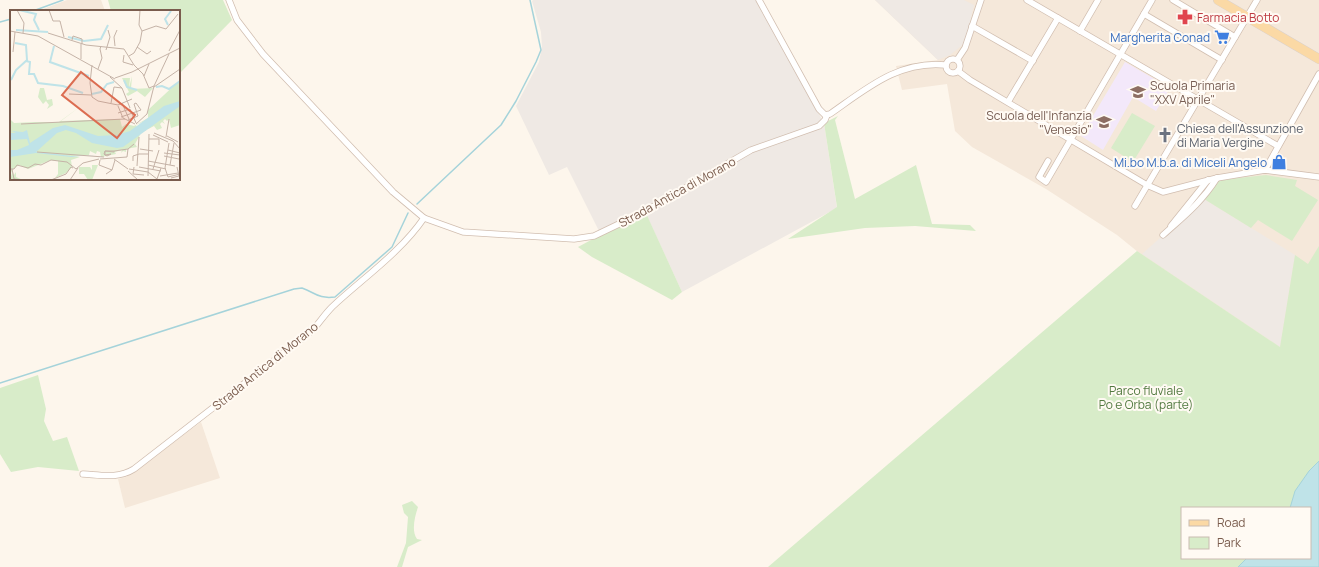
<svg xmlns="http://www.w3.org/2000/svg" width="1319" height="567" font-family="Manrope,sans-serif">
<rect width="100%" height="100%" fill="#fdf6ec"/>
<!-- residential -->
<g fill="#f5e8da">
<polygon points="67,0 101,0 105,11 38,11"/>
<polygon points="875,0 1319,0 1319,348 1293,356 1138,252 1117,235 1046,189 972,147 955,131 947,84 902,90 896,66 938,60"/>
<polygon points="201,422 220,478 125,508 118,479 126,477"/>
</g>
<!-- industrial -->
<g fill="#efe9e4">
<polygon points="533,0 756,0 824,123 837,208 682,292 645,212 601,235 567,167 549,175 516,106 539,62 542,47 541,32 532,1"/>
<polygon points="875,0 964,0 974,5 965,43 950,55 938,60"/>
<polygon points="1204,199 1295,255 1280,347 1142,254"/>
</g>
<!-- education -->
<polygon fill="#f3e8fa" points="1125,62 1170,88 1156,111 1133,97 1103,150 1081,136"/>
<!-- green -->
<g fill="#d8ecc9" fill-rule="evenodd">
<polygon points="108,0 223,0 232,20 179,74 179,11 111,11"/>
<polygon points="1132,113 1155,126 1133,162 1111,148"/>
<polygon points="838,116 835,120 836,124 855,199 916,165 932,224 970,225 976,231 915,226 865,228 788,239 837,207 824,123"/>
<polygon points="1266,175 1297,180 1295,186 1318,200 1292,241 1258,220 1251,228 1204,199 1220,180"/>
<polygon points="645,211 682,292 672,300 592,257 578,247"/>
<path d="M1319,246V567H768L1137,251L1280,347L1295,255L1308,264ZM1182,508H1310V558H1182Z"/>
<polygon points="38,375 46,409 44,421 53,441 67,437 79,471 38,467 11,472 0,454 0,388"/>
<path d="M412,501L418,507C415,516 411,531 417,539L422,540L408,547L402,567H397L406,543L408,517L404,513L402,505Z"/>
</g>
<!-- water -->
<polygon fill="#bfe3e8" stroke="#a5d3da" points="1319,461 1319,567 1238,567 1247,558 1310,558 1310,508 1290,508 1295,491 1309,471"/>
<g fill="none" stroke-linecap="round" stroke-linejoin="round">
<!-- stream -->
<g stroke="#a5d3da" stroke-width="1.5">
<polyline points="33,11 63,0"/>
<polyline points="0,22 11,19"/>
<polyline points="417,204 501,125 516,101 536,62 541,50 530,0"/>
<path d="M0,383L294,289L302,288C316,293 318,299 335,297L392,247L408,213"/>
</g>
<!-- minor casing -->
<g stroke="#d1beb0" stroke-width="7">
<g id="minor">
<polyline points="229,0 237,20 263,54 393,192 424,218 463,232 574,239 594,236 644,212 751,150 819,126 825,120 827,115"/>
<path d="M759,0L819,109L825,115L830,114C866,89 899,60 946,65"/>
<polyline points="1027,0 1278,146"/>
<polyline points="1173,0 1235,37"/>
<polyline points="1144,14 1222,60"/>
<polyline points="972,26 1033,61"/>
<polyline points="1080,31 1098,0"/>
<circle cx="953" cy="66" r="7"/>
<polyline points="957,60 965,48 981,0"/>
<polyline points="958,71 970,80 1147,185 1163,192 1217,178 1265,170 1319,177"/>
<polyline points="1008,102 1058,18"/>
<polyline points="1048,161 1039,177 1046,182 1152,0"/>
<polyline points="1265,170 1319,74"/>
<polyline points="1135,206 1257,0"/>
<polyline points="1171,226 1208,180"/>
<path d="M1163,235C1184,216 1201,203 1217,178"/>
<path d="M83,474C101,475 118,479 134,469L312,331C319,323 325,314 332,307C363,278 400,253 424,218"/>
</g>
</g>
<!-- primary casing -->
<g stroke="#dad1cd" stroke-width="10">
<polyline id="primary" points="1218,0 1319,59"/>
</g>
<!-- minor -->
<use href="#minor" stroke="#fff" stroke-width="5.5"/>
<!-- primary -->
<use href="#primary" stroke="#fbd9a5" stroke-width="9"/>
</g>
<!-- icons -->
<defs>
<g id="pharmacy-bare" transform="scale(1.2)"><path d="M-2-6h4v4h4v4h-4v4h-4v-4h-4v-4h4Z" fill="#e0444e" stroke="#fffaf3" stroke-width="2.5" paint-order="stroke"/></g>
<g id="supermarket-bare" transform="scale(1.2)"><path d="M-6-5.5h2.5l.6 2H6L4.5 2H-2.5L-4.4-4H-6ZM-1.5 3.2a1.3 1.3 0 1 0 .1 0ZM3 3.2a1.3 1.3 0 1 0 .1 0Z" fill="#3f7fe0" stroke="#fffaf3" stroke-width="2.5" paint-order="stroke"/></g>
<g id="school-bare" transform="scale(1.2)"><path d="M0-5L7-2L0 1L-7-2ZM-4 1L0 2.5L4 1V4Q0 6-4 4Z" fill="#8d6e63" stroke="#fffaf3" stroke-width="2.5" paint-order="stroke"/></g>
<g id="church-bare" transform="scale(1.2)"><path d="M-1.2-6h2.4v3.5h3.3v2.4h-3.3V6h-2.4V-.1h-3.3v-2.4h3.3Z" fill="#6b7280" stroke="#fffaf3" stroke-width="2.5" paint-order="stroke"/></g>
<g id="shop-bare" transform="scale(1.2)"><path d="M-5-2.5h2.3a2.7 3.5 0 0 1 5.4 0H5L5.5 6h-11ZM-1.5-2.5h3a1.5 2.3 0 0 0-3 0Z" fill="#3f7fe0" stroke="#fffaf3" stroke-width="2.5" paint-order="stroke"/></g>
</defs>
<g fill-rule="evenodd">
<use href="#pharmacy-bare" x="1185" y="17"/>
<use href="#supermarket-bare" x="1222" y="37"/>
<use href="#school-bare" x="1138" y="92"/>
<use href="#school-bare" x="1104" y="122"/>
<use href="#church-bare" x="1165" y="135"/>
<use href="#shop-bare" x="1279" y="162"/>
</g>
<g text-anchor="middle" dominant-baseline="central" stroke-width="4" stroke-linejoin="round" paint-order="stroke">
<!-- health labels -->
<g font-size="12" fill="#be3a42" stroke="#fffaf3" text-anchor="start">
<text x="1197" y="17">Farmacia Botto</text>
</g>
<!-- shop labels -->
<g font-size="12" fill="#366cbe" stroke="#fffaf3" text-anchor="end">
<text x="1210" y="37">Margherita Conad</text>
<text x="1267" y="162">Mi.bo M.b.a. di Miceli Angelo</text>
</g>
<!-- education labels -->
<g font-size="12" fill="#785e54" stroke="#fffaf3" text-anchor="start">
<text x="1150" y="85">Scuola Primaria<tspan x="1150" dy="14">"XXV Aprile"</tspan></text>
<text x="1092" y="115" text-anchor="end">Scuola dell'Infanzia<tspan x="1092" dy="14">"Venesio"</tspan></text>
</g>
<!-- worship labels -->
<g font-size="12" fill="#5b616d" stroke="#fffaf3" text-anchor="start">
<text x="1177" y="128">Chiesa dell'Assunzione<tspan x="1177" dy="14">di Maria Vergine</tspan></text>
</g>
<!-- street labels -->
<g font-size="12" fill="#7a5c4d" stroke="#fffaf3">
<text transform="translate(677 192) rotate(-29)">Strada Antica di Morano</text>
<text transform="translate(265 366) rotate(-39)">Strada Antica di Morano</text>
</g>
<!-- park labels -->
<g font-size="12" fill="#537a41" stroke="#fffaf3">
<text x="1146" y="390">Parco fluviale<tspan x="1146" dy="14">Po e Orba (parte)</tspan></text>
</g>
</g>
<!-- overview -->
<g transform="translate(10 10)">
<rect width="170" height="170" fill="#fdf6ec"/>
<path d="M122,66L121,79L143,78L135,87L127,81L118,86L116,84L119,82L112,68H120L119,78ZM170,70V115L161,118L159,109L157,111L155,109L153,111L155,114L152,112L150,114L152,118L147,120L144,116L131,123L125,134L127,137L116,139V142L113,141L111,143L112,140L105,142L106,144L91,147L90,142L87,141L86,144L80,141L79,145L62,146L70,147L61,150L62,157L56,163L45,168L48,164V151L41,150L18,159L9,155L2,160L4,165L6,162V167L13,170H0L2,163L0,159V109L4,113L25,112L30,100L25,112H49L71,96L51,111L110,109L112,117L116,114L124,116L138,108V100ZM139,109L138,119L129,123L126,115ZM30,78H34L37,90L42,89L43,95L37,99L39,95L36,91L33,94L28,87ZM82,155H88L82,170H78L74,164H69V157H80L82,160Z" fill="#d8ecc9" fill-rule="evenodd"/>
<path d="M170,91V96L113,137L107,138L82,133L66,123L56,120L47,123L26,142L38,143L61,146L78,145L108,151L79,145L61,147L26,143L0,147V140H7L19,135L17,129L0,130V123H6L2,121L13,122L17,120L20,133L43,118L55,115L88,126L107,125L120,121L154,96Z" fill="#bfe3e8"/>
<path fill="none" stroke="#bfe3e8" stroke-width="2" d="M9,0L26,4L24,10L29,20M158,15L155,9L161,1M6,20L38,22M58,27L74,31L91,29L98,15M44,36L40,52L79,66M16,51L20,52L19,64H24L28,73L53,76L73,83M1,70L6,60L17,50L16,35L5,33M114,70L117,77L127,80M146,77L152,76L159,79L170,71M82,84L91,82L97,74L104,72"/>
<path fill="none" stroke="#c5b3a7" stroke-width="1" d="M7,0L14,13L13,23M39,0L43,11H50L54,27M0,21L28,26L105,69M132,21L146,16L156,19L168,4M38,23L76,35L114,39L124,55L133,64L139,78L144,76M62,30L63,26L72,29V34M105,36L104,27L107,20M127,37L137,44L141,41M96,40L100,27L98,20M159,41L170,20M3,42L5,22M114,45L113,52L123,55M119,46L124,43L130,32L132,21L129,15L130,0M71,49V34M82,55L80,73L82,87L88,91L108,95M88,59L92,48L90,39L91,36M134,66L139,54M100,67L112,78L120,98M105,68L122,62L170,38M144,77L170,59M59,84L81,85M101,93L104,77L112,78M112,93L119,109M108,95L122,89M108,96L113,108L125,114M120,99L126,113M108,103L120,99M111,107L131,100L126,93L124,94M118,110L128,106L124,94M11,114L115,109M126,114L137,104L144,76L159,44M144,123L163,131L170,139M143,125L158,132M157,126L168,132M156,127L159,109M139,129H149V135M130,139L143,141M158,140L170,143M95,141H104V142L95,141V145L101,144L97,146L95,145L94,144ZM104,141L118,139M27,142L94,147M154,143L170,145M154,146L169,149M117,147L118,139L124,134M90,149L117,147M104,149L118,159M90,150L89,155L102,160M123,151V146L129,144H138M138,151L165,156M138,155L156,159M160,155L164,133M127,156L129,127M124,157L123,164L134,165M129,157L151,161M0,159H4L7,155L18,158L25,154L31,155L41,150L57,152L66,159L73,153L89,149M2,159L4,169L12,170M119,159L138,162M143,159L149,140M118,161L128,170M138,162L147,169L151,158M96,164L102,160L105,150M138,166L139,124M150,166L168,163M158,167L155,158L159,133M158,167L170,164M161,168L169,166L167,157M41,170L56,164L61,157L63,158M60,170L68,158"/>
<path fill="#dc6d51" fill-opacity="0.15" stroke="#dc6d51" stroke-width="2" d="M71,62L125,105L107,128L52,85Z"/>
<rect width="170" height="170" fill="none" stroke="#7a5c4d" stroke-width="2"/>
</g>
<!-- legend -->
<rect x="1181" y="507" width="130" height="52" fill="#fffaf3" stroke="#cabbb1"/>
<rect x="1189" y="520" width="20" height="6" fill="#fbd9a5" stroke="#cabbb1"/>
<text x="1217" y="527" font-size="12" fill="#7a5c4d">Road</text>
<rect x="1189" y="537" width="20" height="12" fill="#d8ecc9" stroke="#cabbb1"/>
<text x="1217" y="547" font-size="12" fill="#7a5c4d">Park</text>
</svg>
